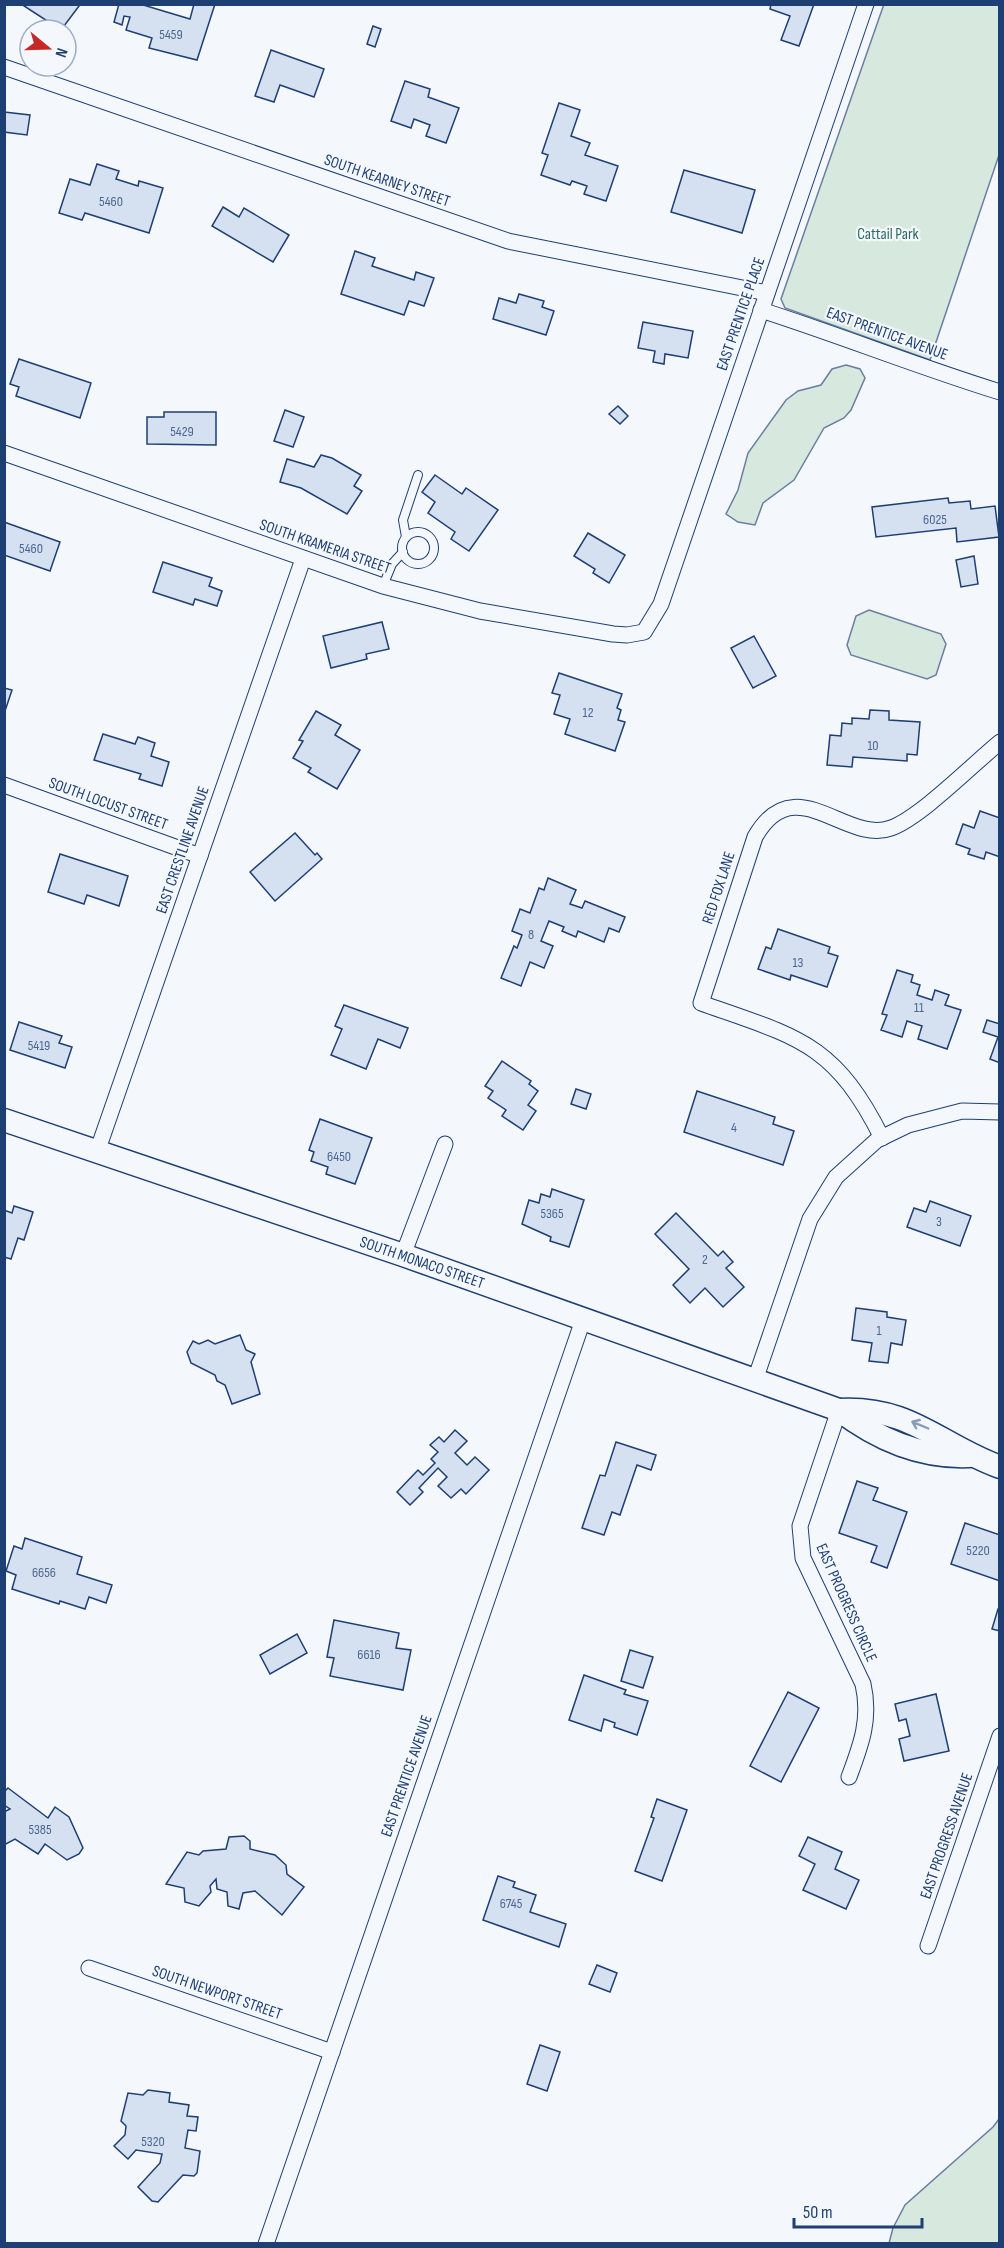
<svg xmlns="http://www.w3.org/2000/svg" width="1004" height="2248" font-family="'Sofia Sans Condensed',sans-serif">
<rect width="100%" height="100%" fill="#f4f7fb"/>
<!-- green -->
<g fill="#d7e8df" stroke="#687fa3" stroke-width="1.5">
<polygon points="884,4 999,5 999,155 930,360 785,308 781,299"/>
<polygon points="846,365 860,369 865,378 851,410 844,418 824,428 794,480 763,503 755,525 738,522 726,514 738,490 748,453 786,400 798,391 821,385 832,369"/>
<polygon points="869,610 941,634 946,644 936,675 927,679 851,655 847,645 856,616"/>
<polygon points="999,2119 999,2243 889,2243 893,2228 905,2205 993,2127"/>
</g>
<!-- building -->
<g fill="#d5e0f0" stroke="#1d3f73" stroke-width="1.5">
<polygon points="21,4 77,4 79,6 61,30"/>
<polygon points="119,4 140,4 190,19 194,4 215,4 197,60 149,48 152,38 126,30 130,17 124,16 122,25 114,22"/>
<polygon points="771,4 814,4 799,46 781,40 790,16 770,9"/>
<polygon points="373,26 381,29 375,47 367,44"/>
<polygon points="271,50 324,69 314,97 280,85 274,102 255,96"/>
<polygon points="405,81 430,89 428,97 459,108 446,143 426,136 430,125 414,119 411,128 391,121"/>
<polygon points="559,103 580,110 571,136 590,143 585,155 618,166 606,201 584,194 587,186 572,181 570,185 541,175 548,155 542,153"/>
<polygon points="4,112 30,115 27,135 4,132"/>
<polygon points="97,164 119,171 116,179 138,186 139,181 163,188 149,233 85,213 82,220 59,213 70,179 90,185"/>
<polygon points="684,170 755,190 742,233 671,212"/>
<polygon points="223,207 239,217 244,208 289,235 273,262 212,226"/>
<polygon points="355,251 375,258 372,266 414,280 416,272 434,278 424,306 409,301 404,315 341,294"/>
<polygon points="519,294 544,301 542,307 554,311 546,335 493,319 499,298 516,303"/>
<polygon points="643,322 693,331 688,358 665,354 664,364 653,362 655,351 638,348"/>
<polygon points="19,359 91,383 80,418 16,396 19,387 10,384"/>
<polygon points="618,406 628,416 620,424 609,414"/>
<polygon points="285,410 304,417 293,447 274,441"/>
<polygon points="164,412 216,412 216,445 147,444 147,417 164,417"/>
<polygon points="321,455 332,458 361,475 354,486 362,491 347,514 301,488 280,482 287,459 314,467"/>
<polygon points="435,475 462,494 466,488 498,510 469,551 451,539 455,532 428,513 435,502 422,492"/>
<polygon points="948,498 949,503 970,501 971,509 995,506 999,537 957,542 956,528 876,537 872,507"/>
<polygon points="4,522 60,542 50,571 4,555"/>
<polygon points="588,533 625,555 609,583 593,573 595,569 574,556"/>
<polygon points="974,556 978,584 961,587 956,560"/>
<polygon points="163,562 212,578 209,586 222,591 217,606 195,599 193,605 153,592"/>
<polygon points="382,622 389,649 366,654 367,659 331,668 323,636"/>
<polygon points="754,636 776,676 753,688 731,648"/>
<polygon points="559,673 622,694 617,708 621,710 618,720 625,722 615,751 565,734 570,719 554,714 560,695 552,693"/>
<polygon points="4,688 12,690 4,714"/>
<polygon points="870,710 889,711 889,720 920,722 917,755 907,754 907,761 853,757 852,767 827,765 830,735 841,736 842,723 852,724 852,718 869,719"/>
<polygon points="316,711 341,725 335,735 360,750 337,789 308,772 311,768 293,758 303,741 299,740"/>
<polygon points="103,734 135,744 138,737 155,743 151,756 169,762 162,786 139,779 141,774 94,760"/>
<polygon points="980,811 1000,818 1000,857 986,852 984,859 968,854 970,849 956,844 963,824 974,828"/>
<polygon points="295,833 315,855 317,853 322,859 275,901 250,872"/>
<polygon points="60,854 128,876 119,906 87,895 84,904 48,892"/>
<polygon points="548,878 576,890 570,904 582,908 585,901 625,917 619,932 609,928 604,942 578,931 576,937 562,931 564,927 549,921 541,941 553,946 544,968 530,962 521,986 501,978 514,946 517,948 522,935 512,931 520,909 530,913 539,888 544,890"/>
<polygon points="778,929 830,947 828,953 838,956 827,987 791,975 790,980 758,969 766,947 771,949"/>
<polygon points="897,970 913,975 911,982 920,985 917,995 932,1000 935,990 949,995 945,1005 961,1010 947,1049 918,1039 922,1026 907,1021 902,1037 881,1030 887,1015 882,1014"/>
<polygon points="344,1005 408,1028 400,1048 378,1039 366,1069 331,1055 342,1029 335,1026"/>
<polygon points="987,1020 1000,1024 1000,1063 990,1059 998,1037 983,1032"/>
<polygon points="19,1022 62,1036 59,1043 72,1047 65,1068 10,1050"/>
<polygon points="502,1061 531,1081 529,1084 538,1091 528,1105 536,1111 523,1130 502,1116 506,1110 488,1098 493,1091 485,1086"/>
<polygon points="576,1089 591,1094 586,1109 571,1104"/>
<polygon points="697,1091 775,1117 773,1124 794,1131 783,1165 684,1132"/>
<polygon points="320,1119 372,1138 355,1184 326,1174 328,1167 311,1161 314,1152 309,1150"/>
<polygon points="552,1189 584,1200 569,1247 550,1241 551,1237 522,1224 529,1200 539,1203 541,1194 550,1197"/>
<polygon points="930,1201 971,1216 960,1246 907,1227 914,1208 926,1212"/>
<polygon points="14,1206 33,1212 24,1240 18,1238 11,1259 4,1257 4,1210 12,1213"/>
<polygon points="676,1213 718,1256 723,1251 733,1262 726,1268 744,1287 723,1307 705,1288 690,1303 673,1285 689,1269 655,1234"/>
<polygon points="856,1308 887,1312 887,1317 906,1320 902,1345 891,1343 888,1363 869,1361 872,1343 852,1340"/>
<polygon points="240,1335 246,1350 255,1354 251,1362 260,1394 232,1404 225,1385 217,1381 215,1375 191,1363 187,1352 193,1341 199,1344 208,1340 215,1344"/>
<polygon points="455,1430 467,1441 455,1453 467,1465 475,1457 489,1470 466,1494 461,1489 451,1498 438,1486 447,1477 438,1468 419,1488 423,1492 410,1505 397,1492 418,1470 423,1475 435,1463 431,1459 438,1452 430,1445 439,1437 444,1442"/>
<polygon points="616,1442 656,1455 651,1470 637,1465 620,1515 612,1512 604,1535 582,1528 600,1475 605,1476"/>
<polygon points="857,1481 878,1488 873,1500 907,1512 887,1568 871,1562 877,1546 839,1533"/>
<polygon points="965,1523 1000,1535 1000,1581 951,1564"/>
<polygon points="25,1538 82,1557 77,1574 112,1585 106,1603 89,1597 85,1609 60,1601 59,1604 12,1589 16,1575 6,1571 14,1546 22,1549"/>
<polygon points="998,1609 1000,1609 1000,1631 992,1629"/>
<polygon points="334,1620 399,1633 396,1648 411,1650 403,1690 330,1676 334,1658 327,1657"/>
<polygon points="297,1634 307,1653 270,1674 260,1655"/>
<polygon points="630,1650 653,1657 643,1688 621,1681"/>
<polygon points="584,1675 626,1690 624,1694 648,1701 637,1735 614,1727 615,1723 604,1719 601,1731 569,1720"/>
<polygon points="788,1692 819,1708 781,1782 750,1766"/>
<polygon points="936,1694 949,1751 904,1761 899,1739 910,1736 906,1719 899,1721 895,1704"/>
<polygon points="8,1788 48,1818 55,1807 69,1817 83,1848 79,1854 67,1860 45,1844 38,1854 15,1839 4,1845 4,1812 10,1809 4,1805 4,1792"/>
<polygon points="657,1799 687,1810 662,1881 635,1871 654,1818 651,1817"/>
<polygon points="244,1836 250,1841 250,1849 275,1855 286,1865 287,1874 304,1887 282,1915 255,1891 243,1893 239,1909 228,1906 227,1892 217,1889 216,1879 210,1886 211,1892 199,1906 185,1902 184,1888 166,1884 187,1852 199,1855 203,1851 226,1849 229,1837"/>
<polygon points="808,1837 842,1852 835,1869 859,1880 846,1909 803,1890 815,1864 799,1856"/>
<polygon points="498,1876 515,1882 513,1887 536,1895 530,1912 566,1924 559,1947 483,1920"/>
<polygon points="597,1965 617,1973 610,1992 589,1984"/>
<polygon points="540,2045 560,2052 547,2091 527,2084"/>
<polygon points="148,2090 170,2093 169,2102 189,2105 187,2116 198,2117 196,2131 188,2130 185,2148 200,2151 197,2173 194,2176 183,2175 158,2202 152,2201 138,2187 160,2163 162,2154 136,2150 128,2159 114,2146 125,2135 126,2126 121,2121 128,2093 143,2095"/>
</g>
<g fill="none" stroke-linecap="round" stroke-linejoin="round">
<!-- lane casing -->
<g stroke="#1d3f73" stroke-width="10">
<g id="lane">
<circle cx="418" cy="548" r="16"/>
<polyline points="406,537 403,520 418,475"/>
<polyline points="383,586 392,564 403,552"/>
</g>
</g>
<!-- street casing -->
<g stroke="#1d3f73" stroke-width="17">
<g id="street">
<polyline points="4,67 508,241 767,293"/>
<path d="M761,310C842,336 919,367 1000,392"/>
<polyline points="4,453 383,586 480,611 613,634 627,635 644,632 661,604 866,4"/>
<polyline points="4,785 200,856"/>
<path d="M882,1138C834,1042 797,1037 701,1003L755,837C795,767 846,845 891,828C921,817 973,764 1000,742"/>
<polyline points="97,1152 303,559"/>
<polyline points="403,1255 445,1144"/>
<polyline points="755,1380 810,1219 836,1177 877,1140 908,1125 962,1111 1000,1112"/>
<path d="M839,1410L800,1526L803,1558L863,1684C871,1719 861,1745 849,1777"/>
<polyline points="928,1946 1000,1736"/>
<polyline points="89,1968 332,2052"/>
<polyline points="266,2244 583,1320"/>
</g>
</g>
<!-- secondary casing -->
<g stroke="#1d3f73" stroke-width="25">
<g id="secondary">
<path d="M4,1120L403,1255L839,1410C877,1439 920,1458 969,1456"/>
<path d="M839,1410C911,1406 939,1445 1000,1467"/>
</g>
</g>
<!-- lane -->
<use href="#lane" stroke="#f4f7fb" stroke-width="8"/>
<!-- street -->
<use href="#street" stroke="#f4f7fb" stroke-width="15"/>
<!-- secondary -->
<use href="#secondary" stroke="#f4f7fb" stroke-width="22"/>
</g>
<!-- one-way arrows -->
<defs><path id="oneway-shaft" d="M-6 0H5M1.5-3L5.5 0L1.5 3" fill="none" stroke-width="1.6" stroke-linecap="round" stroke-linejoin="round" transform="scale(1.5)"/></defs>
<use stroke="#889bb7" href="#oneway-shaft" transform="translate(920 1425) rotate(-157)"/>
<g text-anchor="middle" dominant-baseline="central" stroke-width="4.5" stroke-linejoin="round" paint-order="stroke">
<!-- number labels -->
<g font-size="14" fill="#4b6792">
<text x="171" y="34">5459</text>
<text x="111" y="201">5460</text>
<text x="182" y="431">5429</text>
<text x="935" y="519">6025</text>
<text x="31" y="548">5460</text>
<text x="588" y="712">12</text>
<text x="873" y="745">10</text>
<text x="531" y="934">8</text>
<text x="798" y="962">13</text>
<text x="919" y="1007">11</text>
<text x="39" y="1045">5419</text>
<text x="734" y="1127">4</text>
<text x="339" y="1156">6450</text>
<text x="552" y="1213">5365</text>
<text x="939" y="1221">3</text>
<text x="705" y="1259">2</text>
<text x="879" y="1330">1</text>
<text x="978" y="1550">5220</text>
<text x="44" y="1572">6656</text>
<text x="369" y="1654">6616</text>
<text x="40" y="1829">5385</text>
<text x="511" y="1903">6745</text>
<text x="153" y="2141">5320</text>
</g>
<!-- street labels -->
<g font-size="16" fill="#1d3f73" stroke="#f4f7fb">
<text transform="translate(387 181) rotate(19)">SOUTH KEARNEY STREET</text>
<text transform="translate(741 314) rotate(-71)">EAST PRENTICE PLACE</text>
<text transform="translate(887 334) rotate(20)">EAST PRENTICE AVENUE</text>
<text transform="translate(325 547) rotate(19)">SOUTH KRAMERIA STREET</text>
<text transform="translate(108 804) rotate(20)">SOUTH LOCUST STREET</text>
<text transform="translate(183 850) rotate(-71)">EAST CRESTLINE AVENUE</text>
<text transform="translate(719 888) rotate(-72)">RED FOX LANE</text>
<text transform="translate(422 1263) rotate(19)">SOUTH MONACO STREET</text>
<text transform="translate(846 1603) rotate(66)">EAST PROGRESS CIRCLE</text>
<text transform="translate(407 1776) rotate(-71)">EAST PRENTICE AVENUE</text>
<text transform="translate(947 1836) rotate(-71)">EAST PROGRESS AVENUE</text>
<text transform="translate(217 1993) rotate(19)">SOUTH NEWPORT STREET</text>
</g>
<!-- park labels -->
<g font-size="16" fill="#2c6c60" stroke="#f4f7fb">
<text x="888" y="234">Cattail Park</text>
</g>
</g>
<!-- border -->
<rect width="1004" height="2248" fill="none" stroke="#1d3f73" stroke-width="12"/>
<!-- north arrow -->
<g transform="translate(48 48) rotate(109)"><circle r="28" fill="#f4f7fb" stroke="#9eadc5" stroke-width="1.5"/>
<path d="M0-4.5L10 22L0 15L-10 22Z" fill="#c62828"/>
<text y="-9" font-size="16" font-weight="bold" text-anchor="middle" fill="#1d3f73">N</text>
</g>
<!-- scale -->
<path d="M794 2218v9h128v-9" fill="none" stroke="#1d3f73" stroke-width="3"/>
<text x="803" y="2218" font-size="18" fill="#1d3f73" stroke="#f4f7fb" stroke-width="4.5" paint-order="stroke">50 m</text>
</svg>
